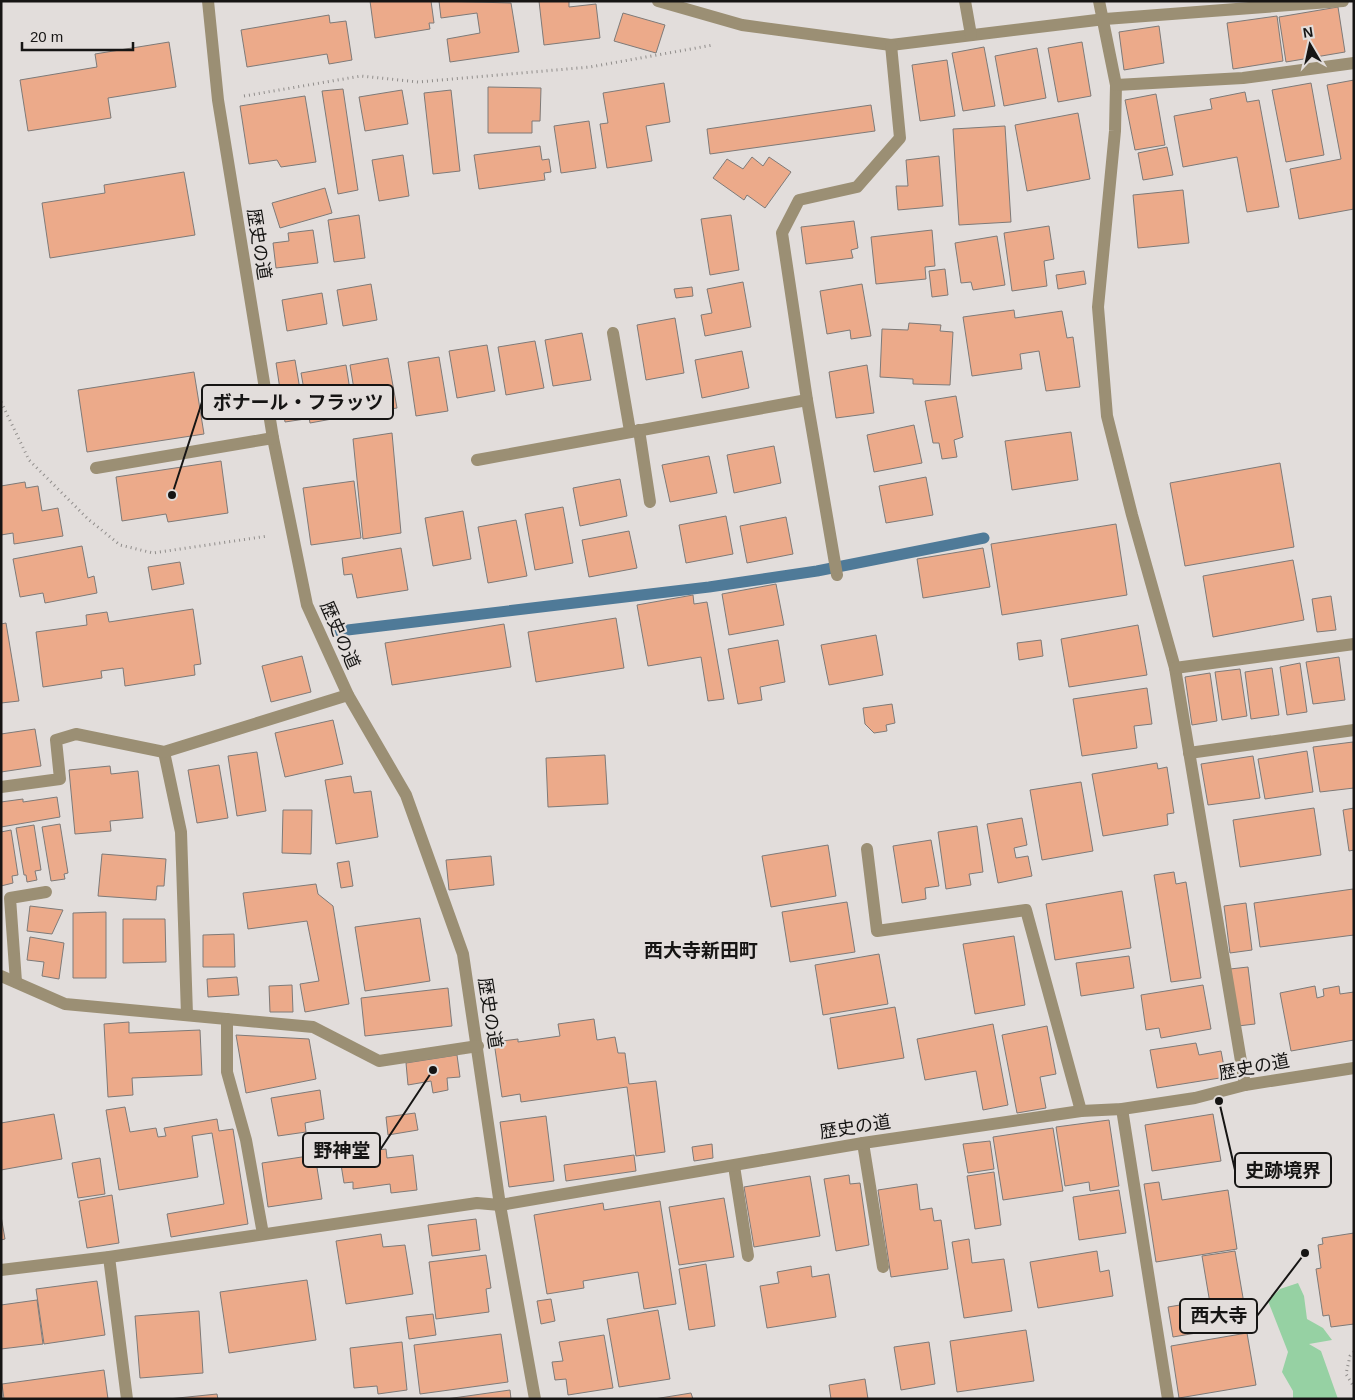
<svg xmlns="http://www.w3.org/2000/svg" width="1355" height="1400" font-family="Arial,'Noto Sans JP',sans-serif">
<rect width="100%" height="100%" fill="#e2dddb"/>
<!-- green -->
<polygon fill="#96d1a3" points="1298,1283 1304,1296 1307,1319 1323,1328 1332,1340 1309,1344 1321,1351 1338,1399 1293,1399 1293,1391 1282,1372 1288,1352 1268,1301 1280,1289"/>
<g fill="none" stroke-linecap="round" stroke-linejoin="round">
<!-- stream -->
<polyline stroke="#4f7a98" stroke-width="11" points="339,631 709,587 817,571 984,538"/>
</g>
<!-- building -->
<g fill="#ecaa8a" stroke="#7e7a78">
<polygon points="370,1 431,1 434,23 429,23 430,29 375,38"/>
<polygon points="439,1 511,3 519,52 450,62 447,39 480,33 477,13 441,18"/>
<polygon points="539,1 569,1 569,7 596,4 600,38 544,45"/>
<polygon points="1338,7 1345,52 1286,62 1279,17"/>
<polygon points="623,13 665,25 656,53 614,41"/>
<polygon points="329,15 330,23 346,21 352,60 329,64 327,54 247,67 241,30"/>
<polygon points="1277,16 1283,61 1233,69 1227,23"/>
<polygon points="1159,26 1164,63 1124,70 1119,32"/>
<polygon points="169,42 176,87 108,98 111,118 28,131 20,80 97,67 95,54"/>
<polygon points="1082,42 1091,96 1058,102 1048,48"/>
<polygon points="984,47 995,106 963,111 952,53"/>
<polygon points="1037,48 1046,98 1004,106 995,56"/>
<polygon points="947,60 955,116 920,121 912,65"/>
<polygon points="1354,80 1354,209 1299,219 1290,169 1341,159 1327,85"/>
<polygon points="664,83 670,122 646,126 652,161 607,168 600,124 608,123 603,93"/>
<polygon points="1311,83 1324,155 1286,162 1272,90"/>
<polygon points="488,87 541,88 540,121 532,121 532,133 488,133"/>
<polygon points="343,89 358,190 338,194 322,91"/>
<polygon points="402,90 408,124 365,131 359,97"/>
<polygon points="451,90 460,171 433,174 424,93"/>
<polygon points="1245,92 1247,102 1259,100 1279,207 1247,212 1237,157 1183,167 1174,116 1212,109 1210,99"/>
<polygon points="1156,94 1165,145 1135,150 1125,100"/>
<polygon points="305,96 316,162 281,167 277,160 249,164 240,106"/>
<polygon points="871,105 875,131 710,154 707,129"/>
<polygon points="1078,113 1090,179 1027,191 1015,125"/>
<polygon points="589,121 596,168 561,173 554,126"/>
<polygon points="1005,126 1011,222 959,225 953,129"/>
<polygon points="540,146 542,160 549,159 551,172 544,173 545,180 479,189 474,155"/>
<polygon points="1167,147 1173,175 1143,180 1138,153"/>
<polygon points="403,155 409,196 379,201 372,160"/>
<polygon points="939,156 943,206 898,210 896,186 908,186 906,160"/>
<polygon points="752,157 763,166 769,157 791,172 765,208 747,195 744,200 713,178 727,159 743,169"/>
<polygon points="184,172 195,235 50,258 42,203 105,193 104,185"/>
<polygon points="325,188 332,213 280,228 272,203"/>
<polygon points="1183,190 1189,243 1138,248 1133,195"/>
<polygon points="359,215 365,258 334,262 328,220"/>
<polygon points="731,215 739,270 710,275 701,219"/>
<polygon points="854,221 858,248 851,250 853,258 806,264 801,227"/>
<polygon points="1049,226 1054,259 1044,261 1047,286 1012,291 1004,233"/>
<polygon points="313,230 318,263 276,268 273,243 289,241 288,233"/>
<polygon points="932,230 935,266 925,267 926,279 876,284 871,237"/>
<polygon points="997,236 1005,285 973,290 971,282 961,283 955,243"/>
<polygon points="945,269 948,295 932,297 929,271"/>
<polygon points="1084,271 1086,284 1058,289 1056,275"/>
<polygon points="743,282 751,327 705,336 701,315 712,313 707,289"/>
<polygon points="371,284 377,320 343,326 337,290"/>
<polygon points="862,284 871,336 851,339 850,330 827,334 820,291"/>
<polygon points="692,287 693,296 676,298 674,289"/>
<polygon points="322,293 327,324 287,331 282,300"/>
<polygon points="1014,310 1015,318 1062,311 1067,338 1073,337 1080,387 1046,391 1039,351 1020,354 1022,369 972,376 963,317"/>
<polygon points="675,318 684,373 646,380 637,325"/>
<polygon points="909,323 941,325 940,331 953,332 950,385 913,384 913,379 880,377 882,329 908,330"/>
<polygon points="582,333 591,380 553,386 545,340"/>
<polygon points="535,341 544,388 506,395 498,347"/>
<polygon points="487,345 495,391 457,398 449,351"/>
<polygon points="742,351 749,388 702,398 695,360"/>
<polygon points="439,357 448,411 416,416 408,362"/>
<polygon points="388,358 397,408 358,414 350,365"/>
<polygon points="295,360 305,419 285,422 276,363"/>
<polygon points="346,365 354,415 310,423 301,373"/>
<polygon points="867,365 874,413 836,418 829,372"/>
<polygon points="194,372 204,434 87,452 78,390"/>
<polygon points="956,396 963,437 954,440 957,457 942,459 939,443 933,443 925,401"/>
<polygon points="914,425 922,463 874,472 867,435"/>
<polygon points="1071,432 1078,480 1012,490 1005,441"/>
<polygon points="392,433 401,533 363,539 353,439"/>
<polygon points="774,446 781,483 734,493 727,455"/>
<polygon points="709,456 717,493 670,502 662,465"/>
<polygon points="221,461 228,513 168,522 166,514 122,521 116,477"/>
<polygon points="1280,463 1294,547 1185,566 1170,483"/>
<polygon points="926,477 933,515 886,523 879,486"/>
<polygon points="620,479 627,516 580,526 573,488"/>
<polygon points="354,481 361,538 311,545 303,488"/>
<polygon points="25,482 26,488 38,486 42,511 58,508 63,536 14,544 13,533 1,535 1,486"/>
<polygon points="563,507 573,563 535,570 525,514"/>
<polygon points="463,511 471,559 433,566 425,518"/>
<polygon points="726,516 733,554 686,563 679,525"/>
<polygon points="786,517 793,554 747,563 740,526"/>
<polygon points="516,520 527,576 488,583 478,527"/>
<polygon points="1116,524 1127,595 1002,615 991,544"/>
<polygon points="629,531 637,568 589,577 582,540"/>
<polygon points="82,546 88,578 94,576 97,593 45,603 43,593 20,597 13,559"/>
<polygon points="401,548 408,590 357,598 352,574 344,575 342,558"/>
<polygon points="983,548 990,587 923,598 917,559"/>
<polygon points="1293,560 1304,620 1213,637 1203,576"/>
<polygon points="180,562 184,584 152,590 148,567"/>
<polygon points="776,584 784,625 729,635 722,594"/>
<polygon points="693,595 694,604 707,602 724,699 708,701 701,657 648,666 637,605"/>
<polygon points="1331,596 1336,630 1317,632 1312,599"/>
<polygon points="193,609 201,664 194,665 195,675 125,686 123,668 101,671 102,678 43,687 36,632 87,625 86,615 107,612 109,622"/>
<polygon points="616,618 624,668 536,682 528,632"/>
<polygon points="6,623 19,701 1,703 1,624"/>
<polygon points="504,624 511,667 392,685 385,643"/>
<polygon points="1138,625 1147,675 1069,687 1061,639"/>
<polygon points="876,635 883,675 829,685 821,645"/>
<polygon points="778,640 785,682 760,687 762,700 738,704 728,649"/>
<polygon points="1041,640 1043,656 1019,660 1017,643"/>
<polygon points="302,656 311,692 271,702 262,666"/>
<polygon points="1339,657 1345,700 1313,704 1306,662"/>
<polygon points="1300,663 1307,712 1287,715 1280,667"/>
<polygon points="1272,668 1279,715 1251,719 1245,672"/>
<polygon points="1240,669 1247,716 1222,720 1215,672"/>
<polygon points="1210,673 1217,721 1192,725 1185,677"/>
<polygon points="1147,688 1152,724 1134,726 1137,748 1082,756 1073,699"/>
<polygon points="892,704 895,723 886,725 887,731 874,733 865,724 863,708"/>
<polygon points="333,720 343,764 285,777 275,733"/>
<polygon points="35,729 41,766 1,772 1,734"/>
<polygon points="1353,742 1354,788 1320,792 1313,747"/>
<polygon points="1307,751 1313,792 1265,799 1258,759"/>
<polygon points="257,752 266,811 237,816 228,756"/>
<polygon points="605,755 608,804 548,807 546,758"/>
<polygon points="1253,756 1260,798 1208,805 1201,764"/>
<polygon points="1157,763 1158,769 1167,767 1174,813 1167,814 1168,825 1103,836 1092,774"/>
<polygon points="219,765 228,818 197,823 188,770"/>
<polygon points="110,766 111,774 138,771 143,818 110,821 111,831 75,834 69,770"/>
<polygon points="351,776 354,793 371,791 378,837 336,844 325,780"/>
<polygon points="1081,782 1093,851 1042,860 1030,790"/>
<polygon points="57,797 60,817 1,827 1,802 23,799 23,802"/>
<polygon points="1314,808 1321,855 1240,867 1233,820"/>
<polygon points="1354,808 1354,850 1349,851 1343,810"/>
<polygon points="283,810 312,810 311,854 282,853"/>
<polygon points="1022,818 1027,845 1014,848 1016,858 1028,856 1032,876 998,883 987,824"/>
<polygon points="60,824 68,873 64,874 65,879 51,881 42,827"/>
<polygon points="34,825 41,870 35,871 37,880 27,882 26,875 24,875 16,828"/>
<polygon points="977,826 983,872 969,874 971,885 946,889 938,832"/>
<polygon points="11,830 18,875 12,876 13,883 1,886 1,832"/>
<polygon points="931,840 939,886 925,888 926,899 902,903 893,846"/>
<polygon points="828,845 836,896 771,907 762,856"/>
<polygon points="102,854 166,859 164,886 157,886 156,900 98,896"/>
<polygon points="491,856 494,885 449,890 446,860"/>
<polygon points="349,861 353,886 341,888 337,863"/>
<polygon points="1174,872 1176,884 1186,882 1201,978 1171,982 1154,875"/>
<polygon points="316,884 318,894 333,906 349,1004 305,1012 300,984 319,981 307,921 248,929 243,893"/>
<polygon points="1353,889 1354,935 1260,947 1254,903"/>
<polygon points="1122,891 1131,948 1055,960 1046,904"/>
<polygon points="847,902 855,952 790,962 782,912"/>
<polygon points="1246,903 1252,950 1230,953 1224,906"/>
<polygon points="30,906 63,910 52,934 27,931"/>
<polygon points="106,912 106,978 73,978 73,913"/>
<polygon points="420,918 430,981 365,991 355,927"/>
<polygon points="123,919 165,919 166,962 123,963"/>
<polygon points="234,934 235,967 203,967 203,935"/>
<polygon points="1014,936 1025,1005 975,1014 963,944"/>
<polygon points="30,937 64,943 59,979 42,976 44,962 27,960"/>
<polygon points="879,954 888,1004 823,1015 815,965"/>
<polygon points="1129,956 1134,988 1081,996 1076,963"/>
<polygon points="1248,967 1255,1024 1238,1026 1230,969"/>
<polygon points="237,977 239,995 208,997 207,979"/>
<polygon points="292,985 293,1012 270,1012 269,986"/>
<polygon points="1203,985 1211,1029 1161,1038 1159,1028 1146,1030 1141,995"/>
<polygon points="1315,986 1317,998 1324,996 1323,989 1339,986 1340,994 1354,992 1354,1040 1291,1051 1280,993"/>
<polygon points="448,988 452,1026 365,1036 361,998"/>
<polygon points="895,1007 904,1058 838,1069 830,1018"/>
<polygon points="594,1019 597,1040 615,1037 618,1053 625,1053 629,1084 656,1081 665,1152 636,1156 627,1087 521,1102 520,1094 502,1097 494,1042 518,1039 518,1042 560,1036 558,1024"/>
<polygon points="129,1022 129,1033 200,1030 202,1075 132,1078 133,1095 108,1097 104,1024"/>
<polygon points="993,1024 1008,1105 983,1110 976,1071 925,1080 917,1039"/>
<polygon points="1047,1026 1056,1074 1040,1077 1046,1108 1017,1113 1002,1035"/>
<polygon points="236,1035 309,1039 316,1079 246,1093"/>
<polygon points="1196,1043 1199,1055 1221,1051 1226,1077 1157,1088 1150,1050"/>
<polygon points="457,1055 460,1077 447,1078 448,1090 433,1093 431,1081 408,1085 406,1063"/>
<polygon points="320,1090 324,1119 305,1123 306,1132 278,1136 271,1098"/>
<polygon points="125,1107 130,1132 156,1128 158,1137 166,1136 164,1128 217,1119 219,1131 233,1129 248,1224 171,1237 167,1214 224,1204 212,1133 192,1136 198,1177 119,1190 106,1110"/>
<polygon points="415,1113 418,1130 388,1135 386,1117"/>
<polygon points="54,1114 62,1159 1,1170 1,1123"/>
<polygon points="1213,1114 1221,1161 1152,1171 1145,1125"/>
<polygon points="546,1116 554,1181 509,1187 500,1122"/>
<polygon points="1109,1120 1119,1186 1090,1191 1089,1182 1065,1186 1056,1127"/>
<polygon points="1053,1128 1063,1191 1003,1200 993,1137"/>
<polygon points="990,1141 994,1169 968,1173 963,1144"/>
<polygon points="353,1144 354,1153 386,1149 387,1158 413,1155 417,1190 391,1193 390,1184 353,1189 353,1182 344,1183 338,1146"/>
<polygon points="712,1144 713,1158 694,1161 692,1147"/>
<polygon points="315,1155 322,1199 268,1207 262,1163"/>
<polygon points="634,1155 636,1171 566,1181 564,1165"/>
<polygon points="100,1158 105,1194 78,1198 72,1163"/>
<polygon points="994,1172 1001,1225 975,1229 967,1176"/>
<polygon points="849,1175 850,1184 860,1183 869,1245 836,1251 824,1179"/>
<polygon points="810,1176 820,1236 754,1247 744,1187"/>
<polygon points="1159,1182 1162,1200 1228,1190 1237,1249 1156,1262 1144,1184"/>
<polygon points="917,1184 920,1210 932,1208 934,1221 941,1220 948,1269 891,1277 878,1190"/>
<polygon points="1119,1190 1126,1233 1079,1240 1073,1197"/>
<polygon points="112,1195 119,1243 87,1248 79,1201"/>
<polygon points="724,1198 734,1257 679,1265 669,1207"/>
<polygon points="660,1201 676,1304 644,1309 638,1272 583,1281 584,1288 547,1294 534,1215 603,1203 604,1210"/>
<polygon points="1,1216 5,1239 1,1240"/>
<polygon points="476,1219 480,1250 432,1256 428,1225"/>
<polygon points="1354,1233 1354,1324 1331,1327 1329,1315 1323,1316 1316,1269 1321,1268 1318,1245 1323,1244 1322,1238"/>
<polygon points="381,1234 383,1247 405,1245 413,1294 346,1304 336,1241"/>
<polygon points="969,1239 972,1263 1004,1259 1012,1311 964,1318 952,1242"/>
<polygon points="1097,1251 1100,1272 1109,1270 1113,1296 1038,1308 1030,1262"/>
<polygon points="1235,1251 1247,1321 1214,1327 1202,1256"/>
<polygon points="486,1255 491,1288 486,1289 489,1312 436,1319 429,1262"/>
<polygon points="706,1264 715,1326 689,1330 679,1269"/>
<polygon points="811,1266 812,1277 829,1274 836,1317 767,1328 760,1286 779,1283 777,1272"/>
<polygon points="307,1280 316,1340 229,1353 220,1292"/>
<polygon points="97,1281 105,1335 44,1344 36,1289"/>
<polygon points="551,1299 555,1321 541,1324 537,1301"/>
<polygon points="37,1300 43,1344 1,1349 1,1305"/>
<polygon points="1204,1301 1208,1331 1173,1337 1168,1307"/>
<polygon points="658,1310 670,1379 619,1387 607,1319"/>
<polygon points="199,1311 203,1373 140,1378 135,1316"/>
<polygon points="433,1314 436,1335 409,1339 406,1317"/>
<polygon points="1026,1330 1034,1381 957,1392 950,1341"/>
<polygon points="1247,1333 1256,1385 1179,1398 1171,1346"/>
<polygon points="501,1334 508,1382 420,1394 414,1345"/>
<polygon points="604,1335 613,1388 568,1395 566,1379 555,1380 552,1362 563,1361 559,1342"/>
<polygon points="402,1342 407,1390 378,1394 377,1386 354,1388 350,1348"/>
<polygon points="929,1342 935,1384 901,1390 894,1347"/>
<polygon points="104,1370 108,1399 4,1399 2,1384"/>
<polygon points="865,1379 868,1399 831,1399 829,1385"/>
<polygon points="510,1390 511,1399 446,1399"/>
<polygon points="691,1393 693,1399 654,1399"/>
<polygon points="217,1394 218,1399 168,1399"/>
</g>
<g fill="none" stroke-linecap="round" stroke-linejoin="round">
<!-- path -->
<g stroke="#908d8b" stroke-width="3" stroke-dasharray="1 4" stroke-linecap="butt">
<polyline points="244,96 361,76 418,82 590,67 713,45"/>
<polyline points="1,402 29,460 88,519 120,545 153,553 268,536"/>
<polyline points="1354,1352 1350,1356 1346,1374 1354,1387"/>
</g>
<!-- minor -->
<g stroke="#9b8f74" stroke-width="12">
<polyline points="208,1 218,100 273,438 307,605 348,695 406,795 463,954 500,1205 535,1399"/>
<polyline points="658,1 742,25 891,45 1105,19 1343,1"/>
<polyline points="965,1 971,35"/>
<polyline points="1099,1 1116,85 1115,131 1098,307 1107,416 1132,515 1175,668 1245,1085"/>
<polyline points="1116,85 1243,78 1354,63"/>
<polyline points="613,333 630,431"/>
<polyline points="639,430 650,502"/>
<polyline points="477,460 807,400"/>
<polyline points="96,468 273,438"/>
<polyline points="837,575 807,400 782,233 799,200 857,187 900,138 891,45"/>
<polyline points="1175,668 1354,644"/>
<polyline points="164,752 181,832 187,1015"/>
<polyline points="1189,753 1354,730"/>
<polyline points="1,787 60,779 56,740 76,734 164,752 348,695"/>
<polyline points="867,849 877,931 1026,910 1081,1111"/>
<polyline points="1,976 65,1004 313,1027 379,1061 478,1046"/>
<polyline points="16,982 10,898 46,892"/>
<polyline points="227,1019 227,1072 246,1140 263,1234"/>
<polyline points="1122,1109 1168,1399"/>
<polyline points="863,1143 883,1267"/>
<polyline points="734,1166 748,1256"/>
<polyline points="109,1257 127,1399"/>
<polyline points="1,1270 109,1257 477,1203 500,1205 863,1143 1081,1111 1122,1109 1195,1098 1245,1085 1354,1068"/>
</g>
</g>
<g text-anchor="middle" dominant-baseline="central" stroke-width="4.5" stroke-linejoin="round" paint-order="stroke">
<!-- street labels -->
<g font-size="18" fill="#161514" stroke="#e2dddb">
<text transform="translate(259 244) rotate(81)">歴史の道</text>
<text transform="translate(340 635) rotate(66)">歴史の道</text>
<text transform="translate(490 1013) rotate(81)">歴史の道</text>
<text transform="translate(1254 1067) rotate(-11)">歴史の道</text>
<text transform="translate(855 1127) rotate(-9)">歴史の道</text>
</g>
<!-- neighbourhood labels -->
<g font-size="19" font-weight="bold" fill="#161514" stroke="#e2dddb">
<text x="701" y="950">西大寺新田町</text>
</g>
</g>
<!-- callouts -->
<path fill="none" stroke="#161514" stroke-width="2" d="M172 495L202 402M433 1070L380 1150M1219 1101L1235 1170M1305 1253L1257 1316"/>
<g fill="#161514" stroke="#e2dddb" stroke-width="2">
<circle cx="172" cy="495" r="5"/>
<circle cx="433" cy="1070" r="5"/>
<circle cx="1219" cy="1101" r="5"/>
<circle cx="1305" cy="1253" r="5"/>
</g>
<g fill="#e2dddb" stroke="#161514" stroke-width="2">
<rect x="202" y="385" width="191" height="34" rx="5"/>
<rect x="303" y="1133" width="77" height="34" rx="5"/>
<rect x="1235" y="1153" width="96" height="34" rx="5"/>
<rect x="1180" y="1299" width="77" height="34" rx="5"/>
</g>
<g font-size="19" text-anchor="middle" font-weight="bold" fill="#161514">
<text x="298" y="409">ボナール・フラッツ</text>
<text x="342" y="1157">野神堂</text>
<text x="1283" y="1177">史跡境界</text>
<text x="1219" y="1322">西大寺</text>
</g>
<!-- border -->
<rect width="1355" height="1400" fill="none" stroke="#161514" stroke-width="5"/>
<!-- north arrow -->
<g transform="translate(1310 45) rotate(351)" stroke="#e2dddb" stroke-width="4" paint-order="stroke">
<path d="M0-4L9 19L0 12L-9 19Z" fill="#161514"/>
<text y="-8" font-size="14" font-weight="bold" text-anchor="middle" fill="#161514">N</text>
</g>
<!-- scale -->
<path d="M22 42v8h111v-8" fill="none" stroke="#161514" stroke-width="2.5"/>
<text x="30" y="42" font-size="15" fill="#161514" stroke="#e2dddb" stroke-width="4" paint-order="stroke">20 m</text>
</svg>
